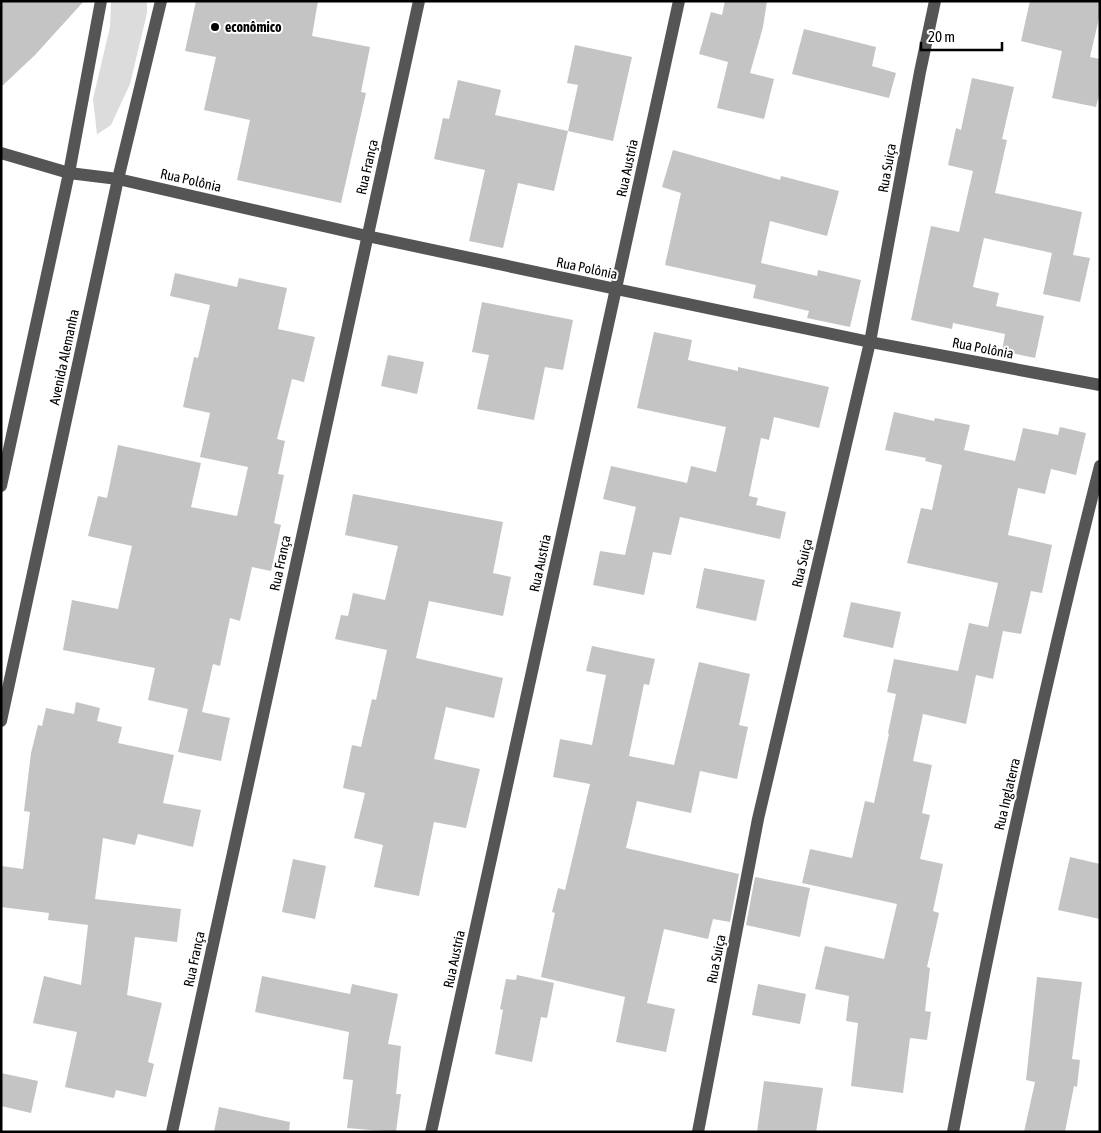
<svg xmlns="http://www.w3.org/2000/svg" width="1101" height="1133" font-family="'Asap Condensed',sans-serif">
<rect width="100%" height="100%" fill="#fff"/>
<!-- green -->
<polygon fill="#dcdcdc" points="111,1 147,1 147,13 130,84 111,125 90,139 97,134 93,99 110,27"/>
<!-- building -->
<g fill="#c4c4c4">
<polygon points="1,1 84,1 35,55 1,87"/>
<polygon points="196,1 318,1 312,36 370,47 361,92 366,93 341,203 237,180 250,120 204,110 216,57 185,51"/>
<polygon points="725,1 767,1 763,27 750,73 774,79 764,119 717,108 728,62 699,54 711,12 722,15"/>
<polygon points="1030,1 1100,1 1100,14 1090,57 1100,59 1100,91 1096,107 1052,98 1062,51 1021,41"/>
<polygon points="804,29 876,47 872,66 896,73 889,98 792,74"/>
<polygon points="575,45 632,57 613,141 568,131 578,85 567,83"/>
<polygon points="972,78 1014,87 1002,139 1007,140 995,193 1082,212 1073,255 1090,258 1080,302 1043,294 1052,253 984,238 973,287 999,293 996,306 1044,316 1035,358 1002,351 1005,334 953,323 952,329 911,320 931,226 959,232 973,171 948,165 956,128 961,130"/>
<polygon points="458,80 501,90 495,115 568,131 554,191 518,183 503,248 469,241 485,170 434,159 443,118 449,119"/>
<polygon points="673,150 780,180 781,176 839,191 827,236 770,221 761,263 817,276 818,270 861,280 850,327 807,318 809,311 753,298 756,285 665,265 681,193 662,187"/>
<polygon points="175,273 237,287 239,278 287,288 278,329 315,337 304,382 292,379 277,439 285,441 278,474 284,475 274,523 281,525 271,571 252,567 240,621 230,618 220,666 213,664 202,712 230,718 221,761 178,752 188,709 148,700 155,668 63,650 72,600 118,609 132,546 88,536 98,496 107,498 118,445 201,463 191,507 237,516 248,467 200,457 210,413 183,407 194,357 198,358 210,305 170,296"/>
<polygon points="482,302 573,320 563,370 545,367 534,420 477,409 489,355 472,352"/>
<polygon points="654,332 692,340 688,360 738,371 738,367 829,387 819,428 774,417 769,440 761,438 749,496 758,498 756,505 786,512 780,539 680,517 671,555 653,552 644,595 593,585 600,551 625,555 636,507 603,499 611,466 687,483 691,466 716,472 726,427 637,408"/>
<polygon points="388,355 424,362 417,394 381,386"/>
<polygon points="894,412 934,421 935,418 970,425 964,450 1015,461 1023,428 1058,435 1060,427 1086,433 1076,475 1051,469 1045,494 1018,488 1008,535 1052,545 1042,593 1031,591 1021,634 1003,631 993,679 976,675 966,724 923,714 913,761 932,765 922,813 930,815 920,859 943,864 933,911 939,913 927,967 930,968 925,1011 931,1012 927,1040 910,1038 903,1093 851,1086 858,1023 846,1021 849,996 815,989 825,946 884,959 897,904 802,883 810,849 852,858 865,801 874,803 889,734 888,733 896,694 887,692 894,659 958,671 969,623 988,627 998,583 907,563 921,508 932,510 942,465 925,461 926,458 885,450"/>
<polygon points="353,494 503,522 493,573 511,577 503,616 429,601 416,658 503,678 494,718 446,707 434,759 480,769 466,828 434,822 419,896 374,887 383,845 354,838 365,793 343,788 352,745 361,747 372,699 376,700 387,650 335,639 341,615 348,616 353,593 385,600 398,546 345,535"/>
<polygon points="704,568 765,580 756,621 696,608"/>
<polygon points="851,602 901,612 893,648 843,637"/>
<polygon points="592,646 655,659 649,685 644,684 629,756 674,765 699,662 750,674 739,725 748,727 737,779 700,771 691,813 637,801 626,848 739,874 730,922 713,919 708,939 664,929 647,1003 675,1009 666,1052 616,1042 625,997 541,977 555,913 552,912 558,888 565,890 590,784 553,777 560,739 592,745 606,675 586,671"/>
<polygon points="76,702 100,708 97,721 122,727 118,743 174,755 163,803 201,810 193,847 138,834 135,845 103,838 95,899 181,909 177,942 135,937 127,995 162,1003 148,1062 154,1064 146,1097 116,1090 114,1098 65,1087 77,1032 33,1023 44,976 81,985 88,925 48,920 49,913 1,907 1,866 23,869 30,812 24,811 31,753 38,725 42,726 46,708 74,714"/>
<polygon points="1070,857 1100,864 1100,919 1058,910"/>
<polygon points="293,859 326,866 315,919 282,912"/>
<polygon points="755,877 810,888 800,937 746,925"/>
<polygon points="517,975 554,983 547,1018 541,1017 532,1062 495,1054 503,1010 500,1009 506,979 516,980"/>
<polygon points="262,976 350,994 352,984 398,994 388,1044 401,1046 396,1094 401,1094 396,1132 347,1128 353,1080 343,1079 349,1032 255,1012"/>
<polygon points="1037,977 1082,982 1072,1059 1080,1060 1077,1087 1074,1086 1065,1132 1024,1132 1035,1082 1026,1080"/>
<polygon points="758,984 806,994 800,1024 752,1015"/>
<polygon points="1,1073 38,1081 31,1113 1,1106"/>
<polygon points="764,1081 823,1088 816,1132 757,1132"/>
<polygon points="219,1107 290,1122 289,1132 214,1132"/>
</g>
<g fill="none" stroke-linecap="round" stroke-linejoin="round">
<!-- minor -->
<g stroke="#555" stroke-width="12">
<polyline points="1,153 69,173 118,179 367,236 616,289 870,342 1100,385"/>
<polyline points="1,486 69,173 101,1"/>
<polyline points="1,721 118,179 161,1"/>
<polyline points="172,1132 419,1"/>
<polyline points="431,1132 679,1"/>
<polyline points="698,1132 758,819 870,342 920,72 935,1"/>
<path d="M953,1132C996,908 1044,686 1100,466"/>
</g>
</g>
<!-- markers -->
<circle fill="#000" stroke="#fff" stroke-width="2" cx="215" cy="27" r="5"/>
<g text-anchor="middle" dominant-baseline="central" stroke-width="4" stroke-linejoin="round" paint-order="stroke">
<!-- poi labels -->
<g font-size="14" font-weight="bold" fill="#000" stroke="#fff" text-anchor="start">
<text x="225" y="27">econômico</text>
</g>
<!-- street labels -->
<g font-size="14" fill="#000" stroke="#fff">
<text transform="translate(367 167) rotate(-77)">Rua França</text>
<text transform="translate(627 168) rotate(-78)">Rua Austria</text>
<text transform="translate(887 168) rotate(-80)">Rua Suiça</text>
<text transform="translate(191 180) rotate(13)">Rua Polônia</text>
<text transform="translate(587 268) rotate(12)">Rua Polônia</text>
<text transform="translate(983 348) rotate(11)">Rua Polônia</text>
<text transform="translate(64 357) rotate(-78)">Avenida Alemanha</text>
<text transform="translate(280 563) rotate(-78)">Rua França</text>
<text transform="translate(540 563) rotate(-78)">Rua Austria</text>
<text transform="translate(802 563) rotate(-77)">Rua Suiça</text>
<text transform="translate(1007 794) rotate(-77)">Rua Inglaterra</text>
<text transform="translate(194 959) rotate(-78)">Rua França</text>
<text transform="translate(454 959) rotate(-78)">Rua Austria</text>
<text transform="translate(716 959) rotate(-79)">Rua Suiça</text>
</g>
</g>
<!-- border -->
<rect width="1101" height="1133" fill="none" stroke="#000000" stroke-width="5"/>
<!-- scale -->
<path d="M921 42v8h81v-8" fill="none" stroke="#000000" stroke-width="2.5"/>
<text x="928" y="42" font-size="15" fill="#000000" stroke="#ffffff" stroke-width="4" paint-order="stroke">20 m</text>
</svg>
